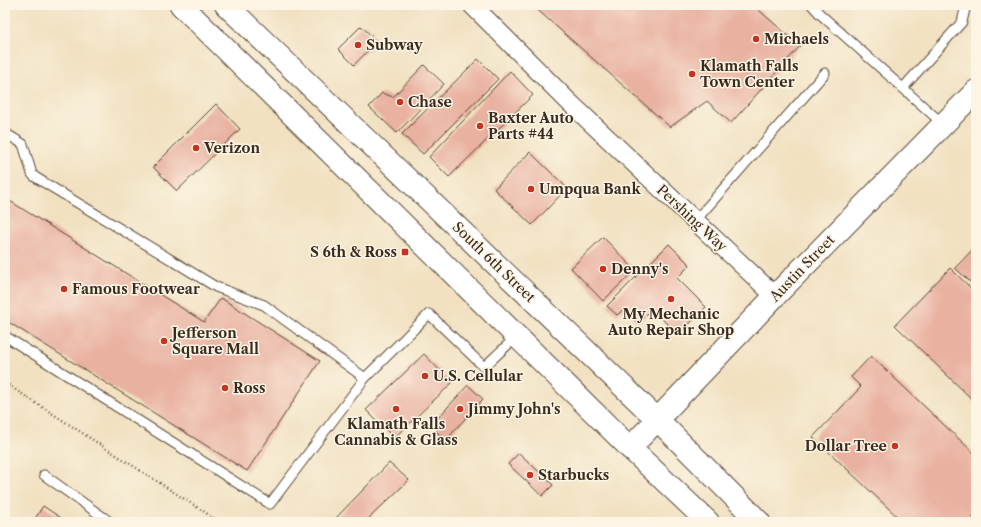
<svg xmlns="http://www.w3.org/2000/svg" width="981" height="527" font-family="'Libre Caslon Text',serif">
<rect width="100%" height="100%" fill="#fcf5e5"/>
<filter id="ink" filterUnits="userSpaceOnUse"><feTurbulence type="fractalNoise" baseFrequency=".025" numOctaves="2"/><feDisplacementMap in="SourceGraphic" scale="8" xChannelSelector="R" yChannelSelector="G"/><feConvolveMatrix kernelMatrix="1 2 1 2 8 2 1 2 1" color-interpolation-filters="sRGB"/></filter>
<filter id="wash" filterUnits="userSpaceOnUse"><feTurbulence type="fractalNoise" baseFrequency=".012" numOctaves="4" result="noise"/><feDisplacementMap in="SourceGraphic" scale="16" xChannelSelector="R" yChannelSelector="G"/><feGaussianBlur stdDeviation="0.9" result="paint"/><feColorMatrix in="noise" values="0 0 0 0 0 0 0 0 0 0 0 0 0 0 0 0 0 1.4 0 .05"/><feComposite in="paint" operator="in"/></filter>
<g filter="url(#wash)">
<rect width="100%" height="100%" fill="#f1e1c1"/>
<g id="blocks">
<!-- building -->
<g fill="#e9b1a0">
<polygon points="532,5 753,5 800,46 731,123 707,101 670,127"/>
<polygon points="361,26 377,41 354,65 338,49"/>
<polygon points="478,59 498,79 423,154 402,134"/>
<polygon points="424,65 444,84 397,133 369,107 382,93 393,97"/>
<polygon points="510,71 533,95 449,177 429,157"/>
<polygon points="216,104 240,129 177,191 153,167"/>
<polygon points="530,152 567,188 532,225 494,189"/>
<polygon points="5,198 204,322 221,298 320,361 247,471 5,320"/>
<polygon points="603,237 635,270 603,301 571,268"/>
<polygon points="669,244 690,265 677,278 706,307 678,335 652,309 638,323 624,309 617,315 607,306"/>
<polygon points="976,246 976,287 955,268"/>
<polygon points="950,268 976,293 976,403 895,325"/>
<polygon points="424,354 452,383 394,438 366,410"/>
<polygon points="871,356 976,455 976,514 968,522 903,522 813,437 861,387 851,377"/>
<polygon points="468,385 483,399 446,440 436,431 440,427 436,420"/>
<polygon points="519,453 553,485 542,496 508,464"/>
<polygon points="389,463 409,480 365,522 332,522"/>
<polygon points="43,506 67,522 33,522"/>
</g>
</g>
</g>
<g filter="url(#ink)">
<use href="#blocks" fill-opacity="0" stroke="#564536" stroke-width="1"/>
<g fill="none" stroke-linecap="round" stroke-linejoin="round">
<!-- lane casing -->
<g stroke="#564536" stroke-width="11">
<g id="lane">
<polyline points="812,5 820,14 943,124"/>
<polyline points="903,88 962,22 966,5"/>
<polyline points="5,133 23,144 32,174 35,177 216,287 264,305 365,378 429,314 484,367 517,336"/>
<polyline points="695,221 825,73"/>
<polyline points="5,336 270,504 365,378"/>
<polyline points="44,475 110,522"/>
</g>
</g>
<!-- street casing -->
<g stroke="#564536" stroke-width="20">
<polyline id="street" points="472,5 568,101 775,296"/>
</g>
<!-- secondary casing -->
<g stroke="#564536" stroke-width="24">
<polyline id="secondary" points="630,448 775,296 976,91"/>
</g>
<!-- primary casing -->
<g stroke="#564536" stroke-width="24">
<g id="primary">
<polyline points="181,5 630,448 708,522"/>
<polyline points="226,5 657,419 759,522"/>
</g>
</g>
<!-- path -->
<polyline stroke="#564536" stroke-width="2.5" stroke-dasharray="1 3" stroke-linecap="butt" points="5,383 220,522"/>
<!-- lane -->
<use href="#lane" stroke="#fff" stroke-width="9"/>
<!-- street -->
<use href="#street" stroke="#fff" stroke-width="18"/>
<!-- secondary -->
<use href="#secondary" stroke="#fff" stroke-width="22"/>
<!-- primary -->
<use href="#primary" stroke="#fff" stroke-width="22"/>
</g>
</g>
<!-- markers -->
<g fill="#c8321e" stroke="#fcf5e5" stroke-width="1.5">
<circle cx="756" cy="39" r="4"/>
<circle cx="358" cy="45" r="4"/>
<circle cx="692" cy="74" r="4"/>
<circle cx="400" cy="102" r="4"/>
<circle cx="480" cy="126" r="4"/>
<circle cx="196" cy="148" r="4"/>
<circle cx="531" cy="189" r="4"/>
<rect x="401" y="248" width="8" height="8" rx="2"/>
<circle cx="603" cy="269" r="4"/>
<circle cx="64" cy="289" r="4"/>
<circle cx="671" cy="299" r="4"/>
<circle cx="164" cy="341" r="4"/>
<circle cx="425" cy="376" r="4"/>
<circle cx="225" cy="388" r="4"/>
<circle cx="396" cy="409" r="4"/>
<circle cx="460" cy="409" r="4"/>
<circle cx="895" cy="446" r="4"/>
<circle cx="530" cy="475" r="4"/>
</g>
<g text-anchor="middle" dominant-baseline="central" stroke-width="3" stroke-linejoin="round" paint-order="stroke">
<!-- poi labels -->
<g font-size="14" font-weight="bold" fill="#3b2a1e" stroke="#fcf5e5" text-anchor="start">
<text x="764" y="39">Michaels</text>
<text x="366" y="45">Subway</text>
<text x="700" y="66">Klamath Falls<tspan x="700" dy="16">Town Center</tspan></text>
<text x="408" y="102">Chase</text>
<text x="488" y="118">Baxter Auto<tspan x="488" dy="16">Parts #44</tspan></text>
<text x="204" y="148">Verizon</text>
<text x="539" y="189">Umpqua Bank</text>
<text x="397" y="252" text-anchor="end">S 6th &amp; Ross</text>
<text x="611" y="269">Denny's</text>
<text x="72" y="289">Famous Footwear</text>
<text x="671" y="314" text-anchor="middle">My Mechanic<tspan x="671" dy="16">Auto Repair Shop</tspan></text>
<text x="172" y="333">Jefferson<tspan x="172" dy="16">Square Mall</tspan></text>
<text x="433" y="376">U.S. Cellular</text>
<text x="233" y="388">Ross</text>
<text x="468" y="409">Jimmy John's</text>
<text x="396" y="424" text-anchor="middle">Klamath Falls<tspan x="396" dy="16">Cannabis &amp; Glass</tspan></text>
<text x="887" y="446" text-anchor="end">Dollar Tree</text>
<text x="538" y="475">Starbucks</text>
</g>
<!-- street labels -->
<g font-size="14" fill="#3b2a1e" stroke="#fcf5e5">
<text transform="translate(692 218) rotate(43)">Pershing Way</text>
<text transform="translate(494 262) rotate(44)">South 6th Street</text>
<text transform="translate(802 268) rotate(-46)">Austin Street</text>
</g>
</g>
<!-- margin -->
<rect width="981" height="527" fill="none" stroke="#fcf5e5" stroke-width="20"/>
</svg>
